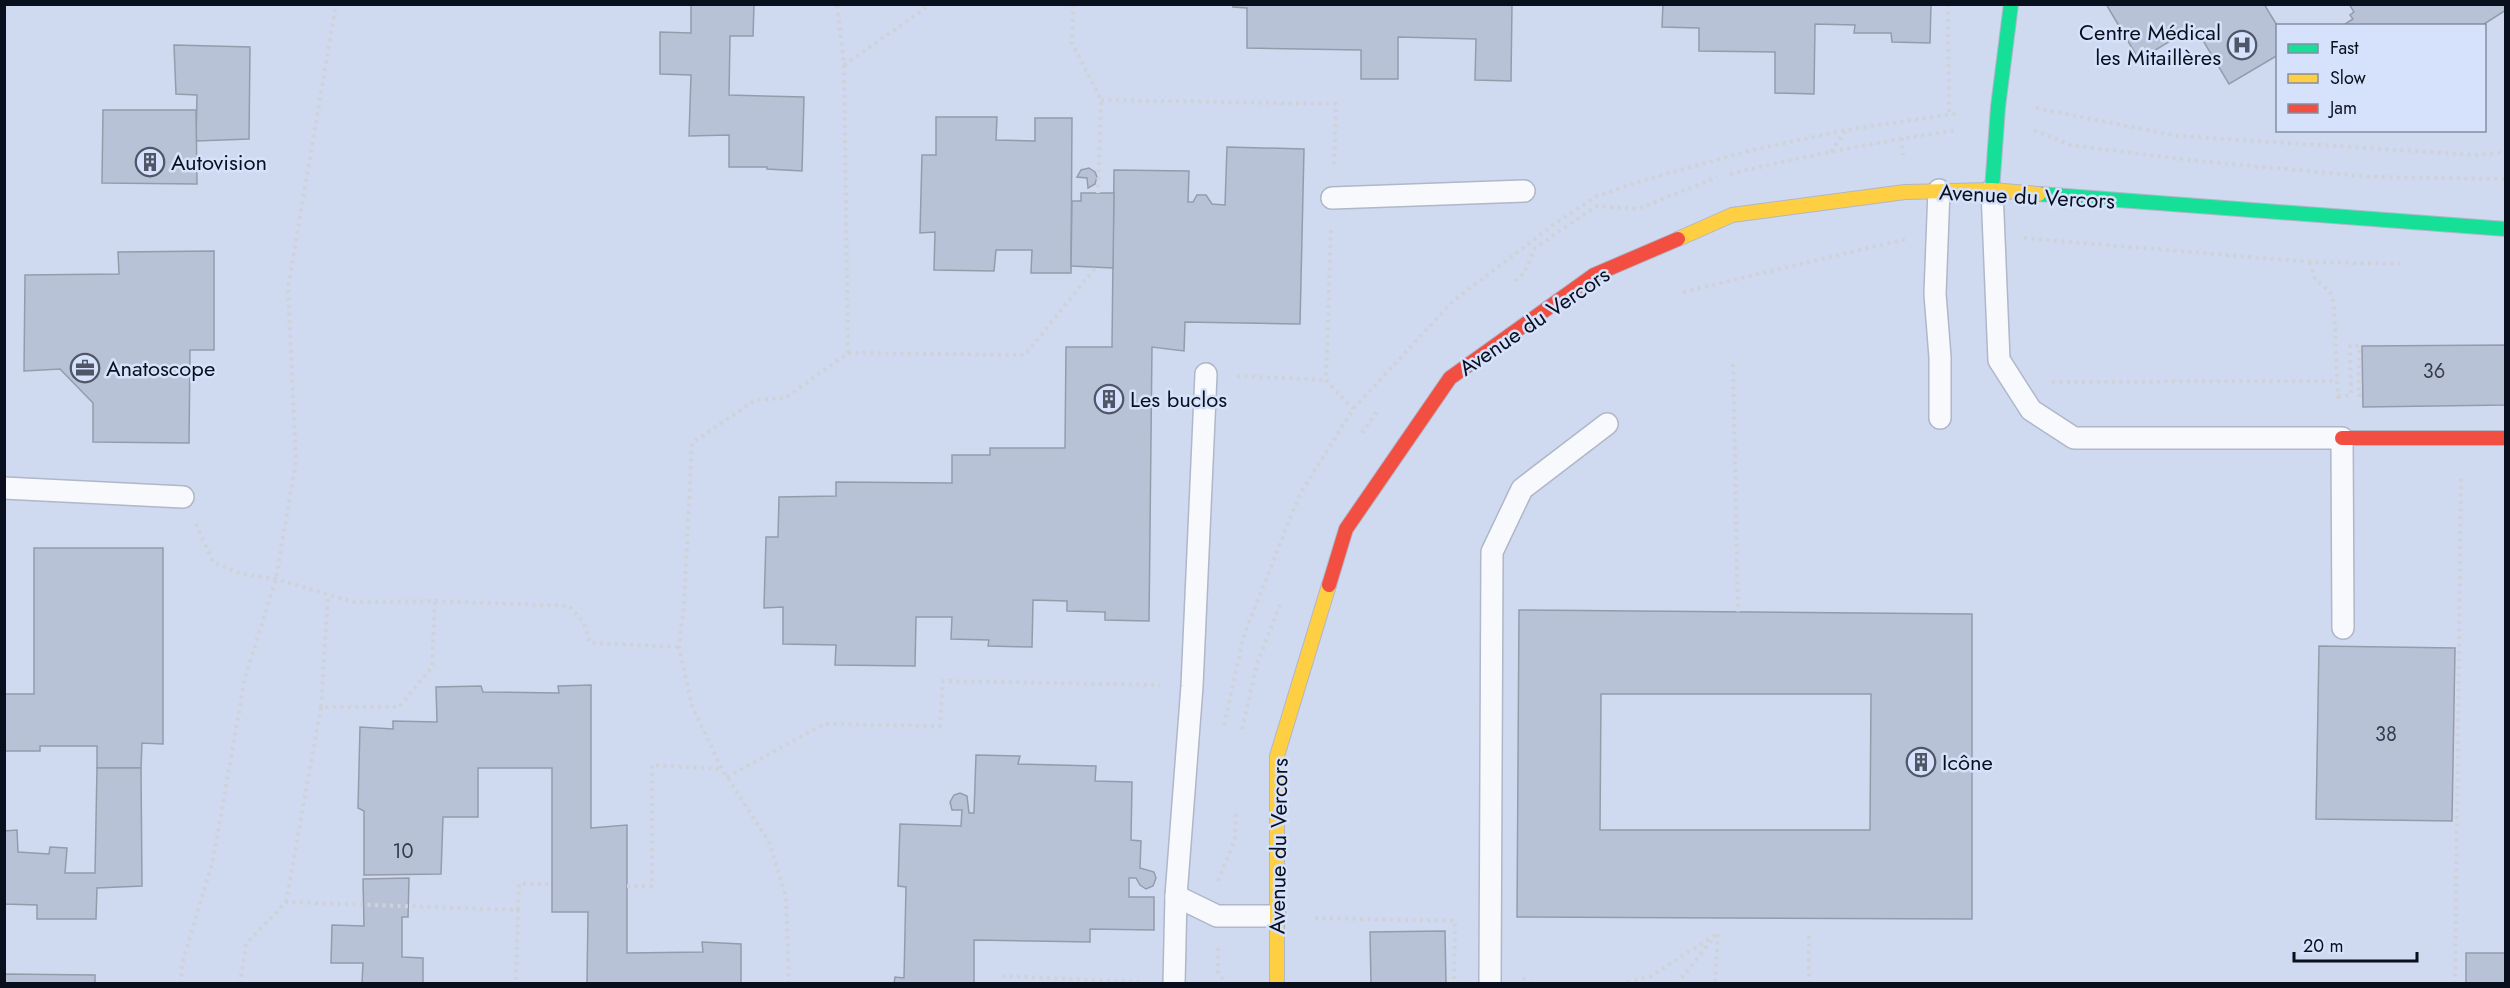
<svg xmlns="http://www.w3.org/2000/svg" width="2510" height="988" font-family="Jost,sans-serif">
<rect width="100%" height="100%" fill="#cfdaf0"/>
<!-- building -->
<g fill="#b8c2d7" stroke="#949cac" stroke-width="1.5" fill-rule="evenodd">
<polygon points="691,4 754,4 753,36 730,36 729,95 804,97 802,171 767,169 767,167 729,167 729,135 689,136 691,75 660,74 660,32 691,33"/>
<polygon points="1233,4 1512,4 1511,81 1475,80 1476,39 1398,37 1398,79 1361,79 1361,50 1247,48 1247,8 1233,7"/>
<polygon points="1663,4 1931,4 1930,43 1892,42 1891,33 1854,33 1855,25 1815,24 1814,94 1775,93 1775,52 1699,51 1699,28 1662,27"/>
<polygon points="2106,4 2264,4 2278,27 2278,55 2229,84 2198,32 2194,35 2190,29 2139,60"/>
<polygon points="2349,4 2506,4 2506,10 2481,26 2342,26 2353,19 2350,15 2354,12"/>
<polygon points="174,45 250,47 249,139 196,141 197,95 176,94"/>
<polygon points="103,110 196,110 197,184 102,183"/>
<polygon points="936,117 997,117 996,140 1035,141 1035,118 1072,118 1071,273 1031,273 1032,250 996,250 994,271 934,270 935,232 920,233 922,155 936,155"/>
<polygon points="1227,147 1304,149 1300,324 1185,322 1184,351 1152,347 1149,621 1105,620 1105,612 1067,611 1067,601 1033,600 1032,647 988,646 989,640 951,639 952,617 916,617 915,666 835,665 836,645 783,644 783,607 764,608 766,537 778,537 779,497 836,496 836,482 952,483 952,455 990,455 990,448 1065,448 1066,347 1112,347 1114,170 1189,171 1188,202 1193,202 1197,195 1206,195 1212,204 1225,205"/>
<polygon points="1089,168 1095,172 1097,177 1095,184 1088,188 1087,178 1077,177 1081,170"/>
<polygon points="1081,193 1114,193 1113,268 1071,266 1072,201 1081,201"/>
<polygon points="214,251 214,350 190,350 189,443 93,442 93,403 60,369 24,371 25,275 119,274 118,252"/>
<polygon points="2506,345 2506,405 2363,407 2362,346"/>
<polygon points="34,548 163,548 163,744 142,743 141,768 97,768 97,746 40,746 40,751 4,751 4,694 34,694"/>
<path d="M1519,610L1972,614V919L1517,917ZM1601,694H1871L1870,830H1600Z"/>
<polygon points="2319,646 2455,648 2452,821 2316,819"/>
<polygon points="591,685 591,828 627,825 627,953 703,952 702,942 741,944 741,984 587,984 588,912 552,912 552,768 478,768 478,817 443,817 441,874 364,875 364,811 358,808 360,727 393,729 393,721 437,722 436,687 481,686 483,692 559,693 558,686"/>
<polygon points="976,755 1020,756 1018,764 1096,766 1095,781 1132,782 1131,840 1141,841 1140,868 1154,872 1156,878 1153,886 1146,889 1140,885 1136,878 1129,878 1129,897 1154,897 1154,930 1090,929 1090,942 974,940 974,984 894,984 895,977 904,978 906,887 898,886 900,824 961,826 962,810 952,810 950,802 954,795 960,793 967,796 969,813 974,813"/>
<polygon points="97,768 141,768 142,886 97,888 96,919 37,919 37,905 4,904 4,831 17,830 18,852 49,854 50,847 67,848 65,873 95,873"/>
<polygon points="409,878 408,917 402,917 402,957 423,958 423,984 362,984 363,963 331,963 332,925 364,926 363,879"/>
<polygon points="1445,931 1446,984 1371,984 1370,932"/>
<rect x="2466" y="953" width="40" height="31"/>
<polygon points="4,974 95,975 95,984 4,984"/>
</g>
<g fill="none" stroke-linecap="round" stroke-linejoin="round">
<!-- lane casing -->
<g stroke="#afb7c8" stroke-width="24">
<g id="lane">
<polyline points="1939,190 1935,294 1940,357 1940,418"/>
<polyline points="1992,190 1999,360 2031,410 2074,438 2342,438 2343,628"/>
<polyline points="1332,198 1524,191"/>
<polyline points="1206,374 1192,686 1176,896 1217,916 1275,916"/>
<polyline points="4,488 183,497"/>
<polyline points="1174,984 1176,896"/>
<polyline points="1490,984 1492,552 1522,489 1607,424"/>
</g>
</g>
<!-- fast casing -->
<g stroke="#afb7c8" stroke-width="16">
<g id="fast">
<polyline points="1992,190 1998,107 2011,4"/>
<polyline points="2039,194 2506,229"/>
</g>
</g>
<!-- slow casing -->
<g stroke="#afb7c8" stroke-width="16">
<g id="slow">
<polyline points="1678,239 1732,215 1905,192 1992,190 2039,194"/>
<polyline points="1277,984 1277,756 1329,585"/>
</g>
</g>
<!-- jam casing -->
<g stroke="#afb7c8" stroke-width="16">
<g id="jam">
<polyline points="2342,438 2506,438"/>
<polyline points="1329,585 1346,529 1450,378 1594,275 1678,239"/>
</g>
</g>
<!-- path -->
<g stroke="#cfd2d9" stroke-width="4" stroke-dasharray="3 4.5" stroke-linecap="butt">
<polyline points="1073,4 1072,43 1101,100 1098,193"/>
<polyline points="1948,4 1949,114"/>
<polyline points="844,65 931,4"/>
<polyline points="1101,100 1336,104 1334,166"/>
<polyline points="2036,108 2178,136 2477,155 2506,152"/>
<polyline points="2034,130 2070,145 2198,161 2372,177 2506,179"/>
<polyline points="1902,138 1903,155"/>
<polyline points="1831,152 1845,131"/>
<path d="M1730,174C1805,156 1882,141 1958,130"/>
<polyline points="1331,230 1326,380 1353,409"/>
<polyline points="2024,238 2310,262 2400,264"/>
<polyline points="2310,262 2315,279 2330,292 2334,303 2338,402"/>
<polyline points="1515,281 1524,273 1535,248 1596,206 1638,209 1717,177"/>
<polyline points="1683,292 1906,239"/>
<polyline points="848,353 1025,355 1095,268"/>
<polyline points="1733,364 1738,612"/>
<polyline points="1237,376 1326,380"/>
<polyline points="2052,382 2336,381"/>
<polyline points="2338,396 2351,395 2350,346 2359,346 2359,395 2363,395"/>
<polyline points="1362,433 1377,412"/>
<polyline points="196,524 213,562 241,574 276,579 353,602 435,601 569,606 584,623 590,643 679,647"/>
<polyline points="321,707 328,595"/>
<polyline points="1224,725 1244,635 1299,496 1353,409 1452,302 1553,225 1595,197 1637,182 1752,150 1846,130 1960,113"/>
<polyline points="1242,729 1257,664 1280,604"/>
<polyline points="727,777 824,724 940,726 943,681 1160,685"/>
<polyline points="1218,881 1235,839 1236,811"/>
<polyline points="627,886 652,886 652,765 722,769"/>
<polyline points="286,902 321,707 399,707 432,667 435,601"/>
<polyline points="518,910 519,884 552,884"/>
<polyline points="1315,918 1455,921 1454,984"/>
<polyline points="1218,948 1218,973 1227,984"/>
<polyline points="1002,976 1142,982"/>
<polyline points="1523,978 1533,984"/>
<polyline points="181,984 182,964 213,860 245,678 276,579 296,460 288,288 336,4"/>
<polyline points="240,984 246,944 286,902 518,910 516,984"/>
<polyline points="789,984 786,897 769,842 722,769 692,706 679,647 684,606 692,443 755,400 785,398 848,353 844,65 837,4"/>
<polyline points="1620,984 1651,976 1718,933 1715,984"/>
<polyline points="1677,984 1714,937"/>
<polyline points="1809,984 1809,932"/>
<polyline points="2455,984 2461,474"/>
</g>
<!-- lane -->
<use href="#lane" stroke="#f8f9fd" stroke-width="21"/>
<!-- fast -->
<use href="#fast" stroke="#16e098" stroke-width="14"/>
<!-- slow -->
<use href="#slow" stroke="#ffcf43" stroke-width="14"/>
<!-- jam -->
<use href="#jam" stroke="#f24e42" stroke-width="14"/>
</g>
<!-- icons -->
<defs>
<g id="hospital-ring" transform="scale(1.5)"><circle r="9.5" fill="#d6e2fb" stroke="#4e5667" stroke-width="1.5"/><path d="M-5-5h3v3.5h4V-5h3V5h-3V1.5h-4V5h-3Z" fill="#4e5667"/></g>
<g id="building-ring" transform="scale(1.5)"><circle r="9.5" fill="#d6e2fb" stroke="#4e5667" stroke-width="1.5"/><path d="M-4-6H4V6H1V3H-1V6H-4ZM-2.5-4.3h1.7v1.8h-1.7ZM.8-4.3h1.7v1.8H.8ZM-2.5-1h1.7V.8h-1.7ZM.8-1h1.7V.8H.8Z" fill="#4e5667"/></g>
<g id="office-ring" transform="scale(1.5)"><circle r="9.5" fill="#d6e2fb" stroke="#4e5667" stroke-width="1.5"/><path d="M-6-3h4V-5.5h4V-3h4V5H-6ZM-1-4.5V-3h2v-1.5ZM-6 0V1H6V0Z" fill="#4e5667"/></g>
</defs>
<g fill-rule="evenodd">
<use href="#hospital-ring" x="2242" y="45"/>
<use href="#building-ring" x="150" y="162"/>
<use href="#office-ring" x="85" y="368"/>
<use href="#building-ring" x="1109" y="399"/>
<use href="#building-ring" x="1921" y="762"/>
</g>
<g text-anchor="middle" dominant-baseline="central" stroke-width="5" stroke-linejoin="round" paint-order="stroke">
<!-- number labels -->
<g font-size="20" fill="#353c4c">
<text x="2434" y="371">36</text>
<text x="2386" y="734">38</text>
<text x="403" y="851">10</text>
</g>
<!-- poi labels -->
<g font-size="22" fill="#090f1d" stroke="#d6e2fb" text-anchor="start">
<text x="2221" y="32" text-anchor="end">Centre Médical<tspan x="2221" dy="25">les Mitaillères</tspan></text>
<text x="171" y="162">Autovision</text>
<text x="106" y="368">Anatoscope</text>
<text x="1130" y="399">Les buclos</text>
<text x="1942" y="762">Icône</text>
</g>
<!-- street labels -->
<g font-size="22" fill="#090f1d" stroke="#d6e2fb">
<text transform="translate(2027 196) rotate(3)">Avenue du Vercors</text>
<text transform="translate(1534 321) rotate(-34)">Avenue du Vercors</text>
<text transform="translate(1278 846) rotate(-89)">Avenue du Vercors</text>
</g>
</g>
<!-- border -->
<rect width="2510" height="988" fill="none" stroke="#090f1d" stroke-width="12"/>
<!-- legend -->
<rect x="2276" y="24" width="210" height="108" fill="#d6e2fb" stroke="#848ea2" stroke-width="1.5"/>
<rect x="2288" y="44" width="30" height="9" fill="#16e098" stroke="#848ea2" stroke-width="1.5"/>
<text x="2330" y="54" font-size="18" fill="#090f1d">Fast</text>
<rect x="2288" y="74" width="30" height="9" fill="#ffcf43" stroke="#848ea2" stroke-width="1.5"/>
<text x="2330" y="84" font-size="18" fill="#090f1d">Slow</text>
<rect x="2288" y="104" width="30" height="9" fill="#f24e42" stroke="#848ea2" stroke-width="1.5"/>
<text x="2330" y="114" font-size="18" fill="#090f1d">Jam</text>
<!-- scale -->
<path d="M2294 952v9h123v-9" fill="none" stroke="#090f1d" stroke-width="3"/>
<text x="2303" y="952" font-size="18" fill="#090f1d" stroke="#d6e2fb" stroke-width="4.5" paint-order="stroke">20 m</text>
</svg>
